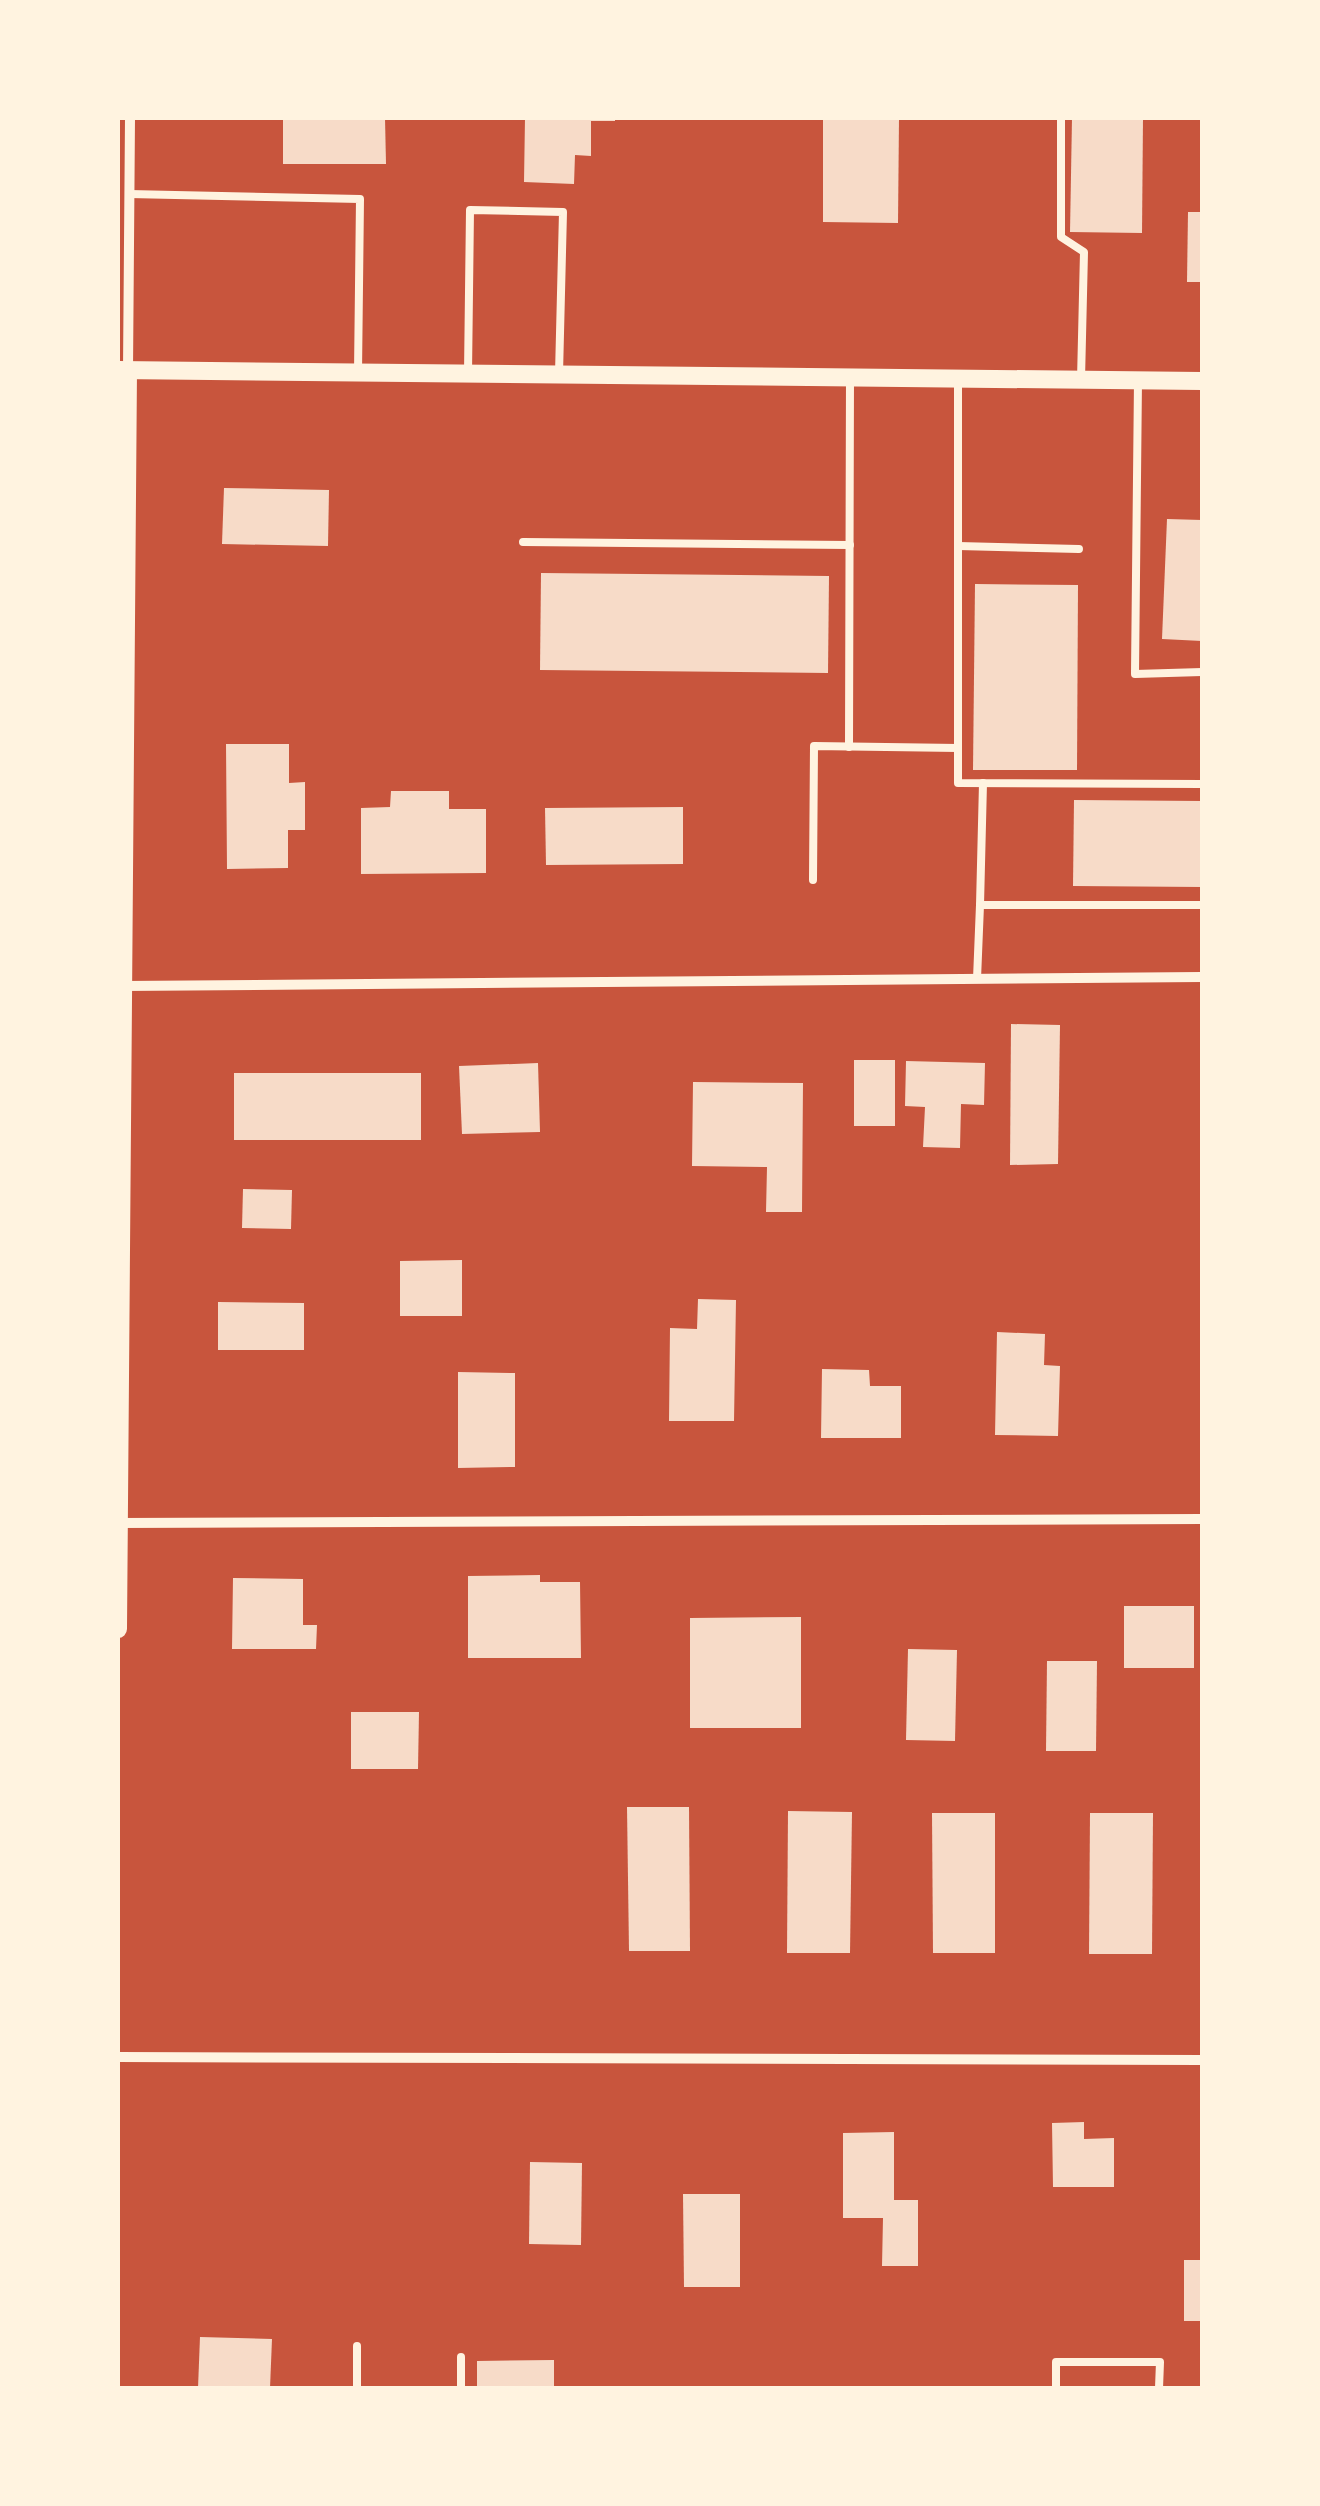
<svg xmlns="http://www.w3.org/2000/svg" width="1320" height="2506" font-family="Jost,sans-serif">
<rect width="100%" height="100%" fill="#c8553d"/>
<!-- building -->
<g fill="#f7dbc8">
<polygon points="283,118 385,118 386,164 283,164"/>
<polygon points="525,118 615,118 615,121 591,121 591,156 575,155 574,184 524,182"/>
<polygon points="823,118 899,118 898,223 823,222"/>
<polygon points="1072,118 1143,118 1142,233 1070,232"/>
<polygon points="1188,212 1202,212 1202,282 1187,282"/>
<polygon points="224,488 329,490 328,546 222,544"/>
<polygon points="1167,519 1202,520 1202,641 1162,639"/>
<polygon points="541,573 829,576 828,673 540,670"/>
<polygon points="975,584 1078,585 1077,770 973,770"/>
<polygon points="226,744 289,744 289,783 305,782 305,830 288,830 288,868 227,869"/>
<polygon points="391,791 449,791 449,809 486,809 486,873 361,874 361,808 390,807"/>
<polygon points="1074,800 1202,801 1202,887 1073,886"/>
<polygon points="683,807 683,864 546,865 545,808"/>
<polygon points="1011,1024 1060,1025 1058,1164 1010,1165"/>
<rect x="854" y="1060" width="41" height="66"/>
<polygon points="906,1061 985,1063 984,1105 961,1104 960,1148 923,1147 925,1107 905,1106"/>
<polygon points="538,1063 540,1132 462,1134 459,1066"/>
<rect x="234" y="1073" width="187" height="67"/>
<polygon points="693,1082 803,1083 802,1212 766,1212 767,1167 692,1166"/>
<polygon points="243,1189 292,1190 291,1229 242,1228"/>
<polygon points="462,1260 462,1316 400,1316 400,1261"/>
<polygon points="698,1299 736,1300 734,1421 669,1421 670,1328 697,1329"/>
<polygon points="218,1302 304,1303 304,1350 218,1350"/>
<polygon points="997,1332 1045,1334 1044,1365 1060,1366 1058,1436 995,1435"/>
<polygon points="822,1369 869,1370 870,1386 901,1386 901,1438 821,1438"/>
<polygon points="458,1372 515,1373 515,1467 458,1468"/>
<polygon points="540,1575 540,1582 580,1582 581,1658 468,1658 468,1576"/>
<polygon points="233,1578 303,1579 303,1625 317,1625 316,1649 232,1649"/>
<rect x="1124" y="1606" width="70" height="62"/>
<polygon points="801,1617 801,1728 690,1728 690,1618"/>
<polygon points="908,1649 957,1650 955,1741 906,1740"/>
<polygon points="1047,1661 1097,1661 1096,1751 1046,1751"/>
<polygon points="351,1712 419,1712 418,1769 351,1769"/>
<polygon points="627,1807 689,1807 690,1951 629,1951"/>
<polygon points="788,1811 852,1812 850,1953 787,1953"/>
<polygon points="932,1813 995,1813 995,1953 933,1953"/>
<polygon points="1090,1813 1153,1813 1152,1954 1089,1954"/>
<polygon points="1084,2122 1084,2139 1114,2138 1114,2187 1053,2187 1052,2123"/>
<polygon points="894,2132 894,2200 918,2200 918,2266 882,2266 883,2218 843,2218 843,2133"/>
<polygon points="530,2162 582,2163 581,2245 529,2244"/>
<polygon points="683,2194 740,2194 740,2287 684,2287"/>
<rect x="1184" y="2260" width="18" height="61"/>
<polygon points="200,2337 272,2339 270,2388 198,2388"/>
<polygon points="554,2360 554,2388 477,2388 477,2361"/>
</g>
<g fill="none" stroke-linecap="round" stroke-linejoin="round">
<!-- service -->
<g stroke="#fff3e0" stroke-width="8">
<polyline points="1061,118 1061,237 1084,252 1081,380"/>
<polyline points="129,194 360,199 358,373"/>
<polyline points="468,374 470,210 563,212 559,374"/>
<polyline points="958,379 958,783 1202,784"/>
<polyline points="1138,380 1135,674 1202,672"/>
<polyline points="523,542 850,545"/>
<polyline points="958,546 1079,549"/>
<polyline points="849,747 850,377"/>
<polyline points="813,880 814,746 958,748"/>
<polyline points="980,905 983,783"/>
<polyline points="977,979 980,905 1202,905"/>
<polyline points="461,2357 461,2388"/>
<polyline points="357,2388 357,2346"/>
<polyline points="1056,2388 1056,2362 1160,2362 1159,2388"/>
</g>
<!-- minor -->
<g stroke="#fff3e0" stroke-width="10">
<polyline points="128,370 130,118"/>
<polyline points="123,986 1202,977"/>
<polyline points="118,1523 1202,1519"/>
<polyline points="118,2057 1202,2060"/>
</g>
<!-- tertiary -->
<g stroke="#fff3e0" stroke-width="18">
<polyline points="118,370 1202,381"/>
<polyline points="118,1629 128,370"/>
</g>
</g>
<!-- border -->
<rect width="1320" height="2506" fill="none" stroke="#fff3e0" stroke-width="240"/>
</svg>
